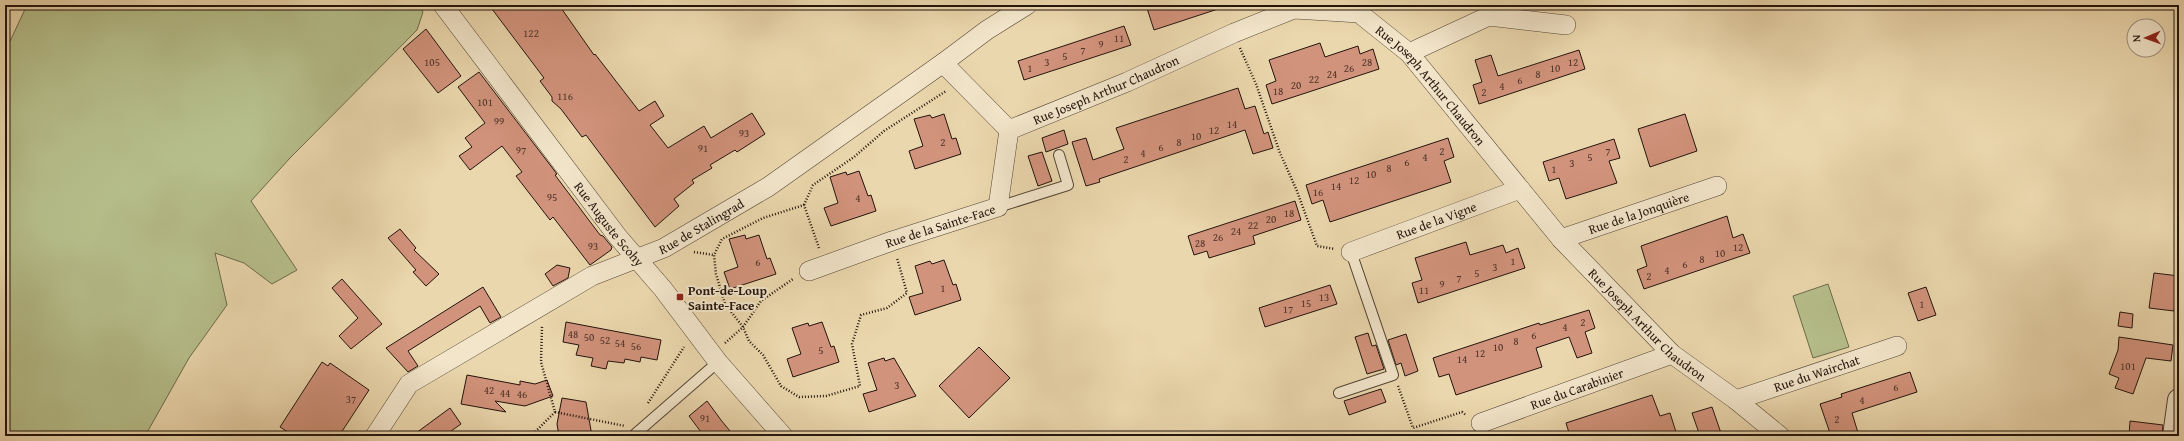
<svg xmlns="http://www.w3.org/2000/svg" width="2184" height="441" font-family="'Gentium Book Plus',serif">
<rect width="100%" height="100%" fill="#ebd7ad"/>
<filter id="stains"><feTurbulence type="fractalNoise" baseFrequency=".005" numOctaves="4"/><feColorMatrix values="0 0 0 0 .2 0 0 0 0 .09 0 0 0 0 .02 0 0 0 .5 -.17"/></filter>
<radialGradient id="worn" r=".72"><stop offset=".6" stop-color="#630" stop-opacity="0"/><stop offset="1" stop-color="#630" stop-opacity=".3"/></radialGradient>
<!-- green -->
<g fill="#b6bf8b" stroke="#6c6a4c">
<polygon points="27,5 418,5 423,12 417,30 290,158 251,201 297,270 272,284 244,263 215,253 227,305 189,358 145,436 5,436 5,52"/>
<polygon points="1828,284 1849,347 1813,358 1793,296"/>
</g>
<!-- building -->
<g fill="#d2937c" stroke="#22140d">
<polygon points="489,5 559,5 594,55 595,54 639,111 655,101 664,116 650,125 668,148 704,126 711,138 752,113 765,134 737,152 735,150 710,165 712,168 692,180 694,183 674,199 679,206 655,227 586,135 582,137 561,109 552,101 552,97 540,81 544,78"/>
<polygon points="1146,5 1221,5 1221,8 1154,30"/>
<polygon points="1124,26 1131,45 1024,80 1018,61"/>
<polygon points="426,29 461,76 438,93 403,49"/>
<polygon points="1320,43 1325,57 1358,46 1360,54 1373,49 1379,69 1272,104 1266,85 1276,81 1269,60"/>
<polygon points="1579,50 1585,69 1479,104 1473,85 1482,82 1475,60 1491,55 1498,76"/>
<polygon points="479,72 557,174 555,175 600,235 603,236 612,247 611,250 590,265 553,217 550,220 516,176 522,172 502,146 470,170 459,156 472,147 465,138 485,123 458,87"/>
<polygon points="1238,88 1245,109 1255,106 1264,134 1268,132 1273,148 1253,154 1245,130 1099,179 1100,182 1086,186 1072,142 1086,138 1093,160 1124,149 1116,128"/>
<polygon points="944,114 952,139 956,138 961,154 915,169 909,151 923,146 914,119 930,115 932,118"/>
<polygon points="1685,114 1697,151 1650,167 1638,129"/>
<polygon points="1064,130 1068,144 1046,152 1042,138"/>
<polygon points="1448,138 1454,157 1444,161 1451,182 1330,222 1323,200 1312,204 1306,185"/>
<polygon points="1614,139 1620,158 1609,161 1617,183 1566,199 1559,178 1549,181 1543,162"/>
<polygon points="1042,152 1052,181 1038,186 1028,156"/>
<polygon points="859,171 868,196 871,195 876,211 831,226 824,208 838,203 830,177 846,172 847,175"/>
<polygon points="1295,201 1301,220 1253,236 1255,244 1209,258 1207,251 1194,255 1188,236"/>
<polygon points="1727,216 1733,238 1743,234 1750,253 1644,289 1637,270 1647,266 1641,246"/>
<polygon points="400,229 416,248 414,250 439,274 426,286 413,272 416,270 388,238"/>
<polygon points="745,235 746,239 759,235 767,259 770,258 776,274 730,289 724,272 738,267 729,239"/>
<polygon points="1466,242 1470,255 1503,245 1506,253 1518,248 1525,268 1418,303 1412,283 1422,280 1415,258"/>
<polygon points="944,260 953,285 956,284 961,300 915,315 909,297 923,293 915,266 930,261 932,264"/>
<polygon points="557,265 570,268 568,278 553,286 545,274"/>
<polygon points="2154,273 2179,276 2174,311 2149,308"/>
<polygon points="342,279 382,324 351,349 339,336 358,318 332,288"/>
<polygon points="1330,285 1337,304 1265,327 1259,308"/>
<polygon points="483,287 501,317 490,323 480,306 408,351 418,366 408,372 386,348"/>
<polygon points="1926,287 1936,315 1918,321 1908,293"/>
<polygon points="1589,310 1595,328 1585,332 1592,353 1577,358 1569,337 1536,348 1542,367 1456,395 1449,374 1439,377 1433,358 1539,323 1540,325"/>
<polygon points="2120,312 2133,314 2132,328 2118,326"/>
<polygon points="566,322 661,340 657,360 641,357 640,362 625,359 624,363 608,361 606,369 591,366 593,358 576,355 579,345 563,342"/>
<polygon points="822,322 831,347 834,346 839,362 793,377 787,359 801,354 792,328 808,323 809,326"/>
<polygon points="1368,333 1372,346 1376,345 1384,369 1367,374 1355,337"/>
<polygon points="1406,334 1418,371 1405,376 1401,363 1396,365 1388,340"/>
<polygon points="2119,337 2173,345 2171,361 2146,358 2133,394 2115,388 2119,378 2109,374 2118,350"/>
<polygon points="979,347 1010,378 969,418 939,386"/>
<polygon points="884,358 885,361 894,358 916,396 869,412 863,394 877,390 868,363"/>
<polygon points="322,362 328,366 330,363 369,390 339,436 294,436 280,427"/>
<polygon points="1910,372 1917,392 1852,413 1859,436 1831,436 1820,404 1842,397 1841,394"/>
<polygon points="467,375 520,385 520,381 535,384 547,380 553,396 525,406 495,401 506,412 461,404"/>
<polygon points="1381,389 1386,402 1349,415 1344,401"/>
<polygon points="1652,395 1660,416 1670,413 1676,432 1664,436 1570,436 1566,423"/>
<polygon points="562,398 586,402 592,436 559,436 557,424"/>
<polygon points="707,401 721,420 734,436 704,436 689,416"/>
<polygon points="1712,407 1722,436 1700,436 1692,413"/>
<polygon points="450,408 461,424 444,436 412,436"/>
<polygon points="2130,421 2163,425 2162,436 2129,436"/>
</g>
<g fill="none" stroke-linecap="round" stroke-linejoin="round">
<!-- service casing -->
<g stroke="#544535" stroke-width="12">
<g id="service">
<polyline points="998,207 1068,185 1059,155"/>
<polyline points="1339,393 1393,375 1351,252"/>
<polyline points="633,436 718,362"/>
</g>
</g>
<!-- minor casing -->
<g stroke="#544535" stroke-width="20">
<g id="minor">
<path id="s1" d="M443,5L618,237L663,289L718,362L783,436"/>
<polyline points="1409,53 1489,16 1566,25"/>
<path id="s2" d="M943,63L1009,130L1127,82L1234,33L1294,9L1359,13L1409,53L1561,239L1672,354L1736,400L1780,436"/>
<path id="s3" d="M1561,239L1717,186"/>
<path id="s4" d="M1351,252L1520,189"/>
<path id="s5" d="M809,271L892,241L998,207L1009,130"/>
<path id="s6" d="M1736,400L1897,346"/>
<path id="s7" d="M1481,423L1672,354"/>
<path id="s8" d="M375,436L409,384L592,276L664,248L768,187L943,63L987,30L1027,5"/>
</g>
</g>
<!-- tertiary casing -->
<g stroke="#544535" stroke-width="24">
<polyline id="tertiary" points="2174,436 2179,400"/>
</g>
<!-- path -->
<g stroke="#22140d" stroke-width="2.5" stroke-dasharray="1 2" stroke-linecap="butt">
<polyline points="1240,48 1256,84 1280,153 1297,191 1317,246 1335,249"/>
<polyline points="804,205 813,185 854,157 884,131 946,91"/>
<polyline points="819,248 804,205 763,218 722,239 714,255 716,274 725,304 743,327 749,341 763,355 781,386 799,397 826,396 860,386 852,344 861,315 887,308 907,293 897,258"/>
<polyline points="694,252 714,255"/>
<polyline points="725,343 743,327 761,301 793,279"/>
<polyline points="1398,386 1413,428 1462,412 1466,415"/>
<polyline points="648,403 684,347"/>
<polyline points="555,412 625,426"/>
<polyline points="531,436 555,412 541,362 542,326"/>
</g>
<!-- service -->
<use href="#service" stroke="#f2e5ca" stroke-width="10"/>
<!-- minor -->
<use href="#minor" stroke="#f2e5ca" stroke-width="19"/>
<!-- tertiary -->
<use href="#tertiary" stroke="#f2e5ca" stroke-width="22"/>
</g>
<!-- markers -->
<rect fill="#8f2418" stroke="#f2e5ca" stroke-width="1.5" x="676" y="293" width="8" height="8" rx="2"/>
<g text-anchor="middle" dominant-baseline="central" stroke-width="4" stroke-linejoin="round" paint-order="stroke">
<!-- number labels -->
<g font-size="11" fill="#4e3429">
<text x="531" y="33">122</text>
<text x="1119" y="38">11</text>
<text x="1101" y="44">9</text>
<text x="1083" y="50">7</text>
<text x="1065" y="56">5</text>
<text x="432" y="62">105</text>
<text x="1047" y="62">3</text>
<text x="1367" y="62">28</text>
<text x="1573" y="62">12</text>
<text x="1030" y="68">1</text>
<text x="1349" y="68">26</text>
<text x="1555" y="68">10</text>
<text x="1332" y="74">24</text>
<text x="1538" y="74">8</text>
<text x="1314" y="79">22</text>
<text x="1520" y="80">6</text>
<text x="1296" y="85">20</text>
<text x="1502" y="86">4</text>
<text x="1278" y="91">18</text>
<text x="1484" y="92">2</text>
<text x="565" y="96">116</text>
<text x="485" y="102">101</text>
<text x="499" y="121">99</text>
<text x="1232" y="124">14</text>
<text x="1214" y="130">12</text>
<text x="744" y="133">93</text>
<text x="1196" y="136">10</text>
<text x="943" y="142">2</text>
<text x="1179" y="142">8</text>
<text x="1161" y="147">6</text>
<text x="703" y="148">91</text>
<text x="521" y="150">97</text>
<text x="1442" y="151">2</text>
<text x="1608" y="151">7</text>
<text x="1143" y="153">4</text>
<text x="1425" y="157">4</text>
<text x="1590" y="157">5</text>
<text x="1126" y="159">2</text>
<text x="1407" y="162">6</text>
<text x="1572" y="163">3</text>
<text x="1389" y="168">8</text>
<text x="1554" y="169">1</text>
<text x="1371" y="174">10</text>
<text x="1354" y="180">12</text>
<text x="1336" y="186">14</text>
<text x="1318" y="192">16</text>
<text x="552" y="197">95</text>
<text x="858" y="198">4</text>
<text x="1289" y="213">18</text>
<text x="1271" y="219">20</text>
<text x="1253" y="225">22</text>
<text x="1236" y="231">24</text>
<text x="1218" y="237">26</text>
<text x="1200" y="243">28</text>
<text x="593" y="246">93</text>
<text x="1738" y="247">12</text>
<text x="1720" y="253">10</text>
<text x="1702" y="259">8</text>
<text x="1513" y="261">1</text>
<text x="758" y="262">6</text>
<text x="1685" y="264">6</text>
<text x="1495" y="267">3</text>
<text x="1667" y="270">4</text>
<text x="1477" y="273">5</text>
<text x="1649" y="276">2</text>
<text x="1459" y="278">7</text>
<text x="1442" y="284">9</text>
<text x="943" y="288">1</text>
<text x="1424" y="290">11</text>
<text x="1324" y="297">13</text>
<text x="1306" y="303">15</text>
<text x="1922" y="304">1</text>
<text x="1288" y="309">17</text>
<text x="1583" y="322">2</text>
<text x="1565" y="327">4</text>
<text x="573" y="334">48</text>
<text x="1534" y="335">6</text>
<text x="589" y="337">50</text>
<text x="605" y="340">52</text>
<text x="1516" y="341">8</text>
<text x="620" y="343">54</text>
<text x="636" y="346">56</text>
<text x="1498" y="347">10</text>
<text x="821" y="350">5</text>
<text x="1480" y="353">12</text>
<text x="1462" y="359">14</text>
<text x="2128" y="366">101</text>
<text x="897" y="385">3</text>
<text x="1896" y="387">6</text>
<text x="489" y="390">42</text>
<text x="505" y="393">44</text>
<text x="522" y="394">46</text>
<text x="351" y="399">37</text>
<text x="1862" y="400">4</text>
<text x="705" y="418">91</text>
<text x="1837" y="419">2</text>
</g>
<!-- street labels -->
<g font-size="13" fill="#22140d" stroke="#f2e5ca">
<text stroke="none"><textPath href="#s2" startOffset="571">Rue Joseph Arthur Chaudron</textPath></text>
<text stroke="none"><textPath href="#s2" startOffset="199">Rue Joseph Arthur Chaudron</textPath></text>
<text stroke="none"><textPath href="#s3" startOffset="82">Rue de la Jonquière</textPath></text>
<text stroke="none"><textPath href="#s4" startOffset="91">Rue de la Vigne</textPath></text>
<text stroke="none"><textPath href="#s1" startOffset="275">Rue Auguste Scohy</textPath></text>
<text stroke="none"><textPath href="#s8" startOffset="395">Rue de Stalingrad</textPath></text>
<text stroke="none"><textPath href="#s5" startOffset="139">Rue de la Sainte-Face</textPath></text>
<text stroke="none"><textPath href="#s2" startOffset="895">Rue Joseph Arthur Chaudron</textPath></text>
<text stroke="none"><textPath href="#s6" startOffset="85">Rue du Wairchat</textPath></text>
<text stroke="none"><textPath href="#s7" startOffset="102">Rue du Carabinier</textPath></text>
</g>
<!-- poi labels -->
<g font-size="13" font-weight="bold" fill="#22140d" stroke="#f2e5ca" text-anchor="start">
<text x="688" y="290">Pont-de-Loup<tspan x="688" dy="15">Sainte-Face</tspan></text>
</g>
</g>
<!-- margin -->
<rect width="2184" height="441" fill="none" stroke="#ebd7ad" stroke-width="20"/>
<rect x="6" y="6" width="2172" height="429" fill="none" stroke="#22140d" stroke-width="2"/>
<rect x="10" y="10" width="2164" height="421" fill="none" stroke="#22140d"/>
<!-- north arrow -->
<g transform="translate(2146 38) rotate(268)"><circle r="19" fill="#f2e5ca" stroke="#9f917e"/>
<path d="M0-3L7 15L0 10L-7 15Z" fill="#8f2418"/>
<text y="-6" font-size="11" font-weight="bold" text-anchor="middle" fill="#22140d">N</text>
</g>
<rect width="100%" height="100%" filter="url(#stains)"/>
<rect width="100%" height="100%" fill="url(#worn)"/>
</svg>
